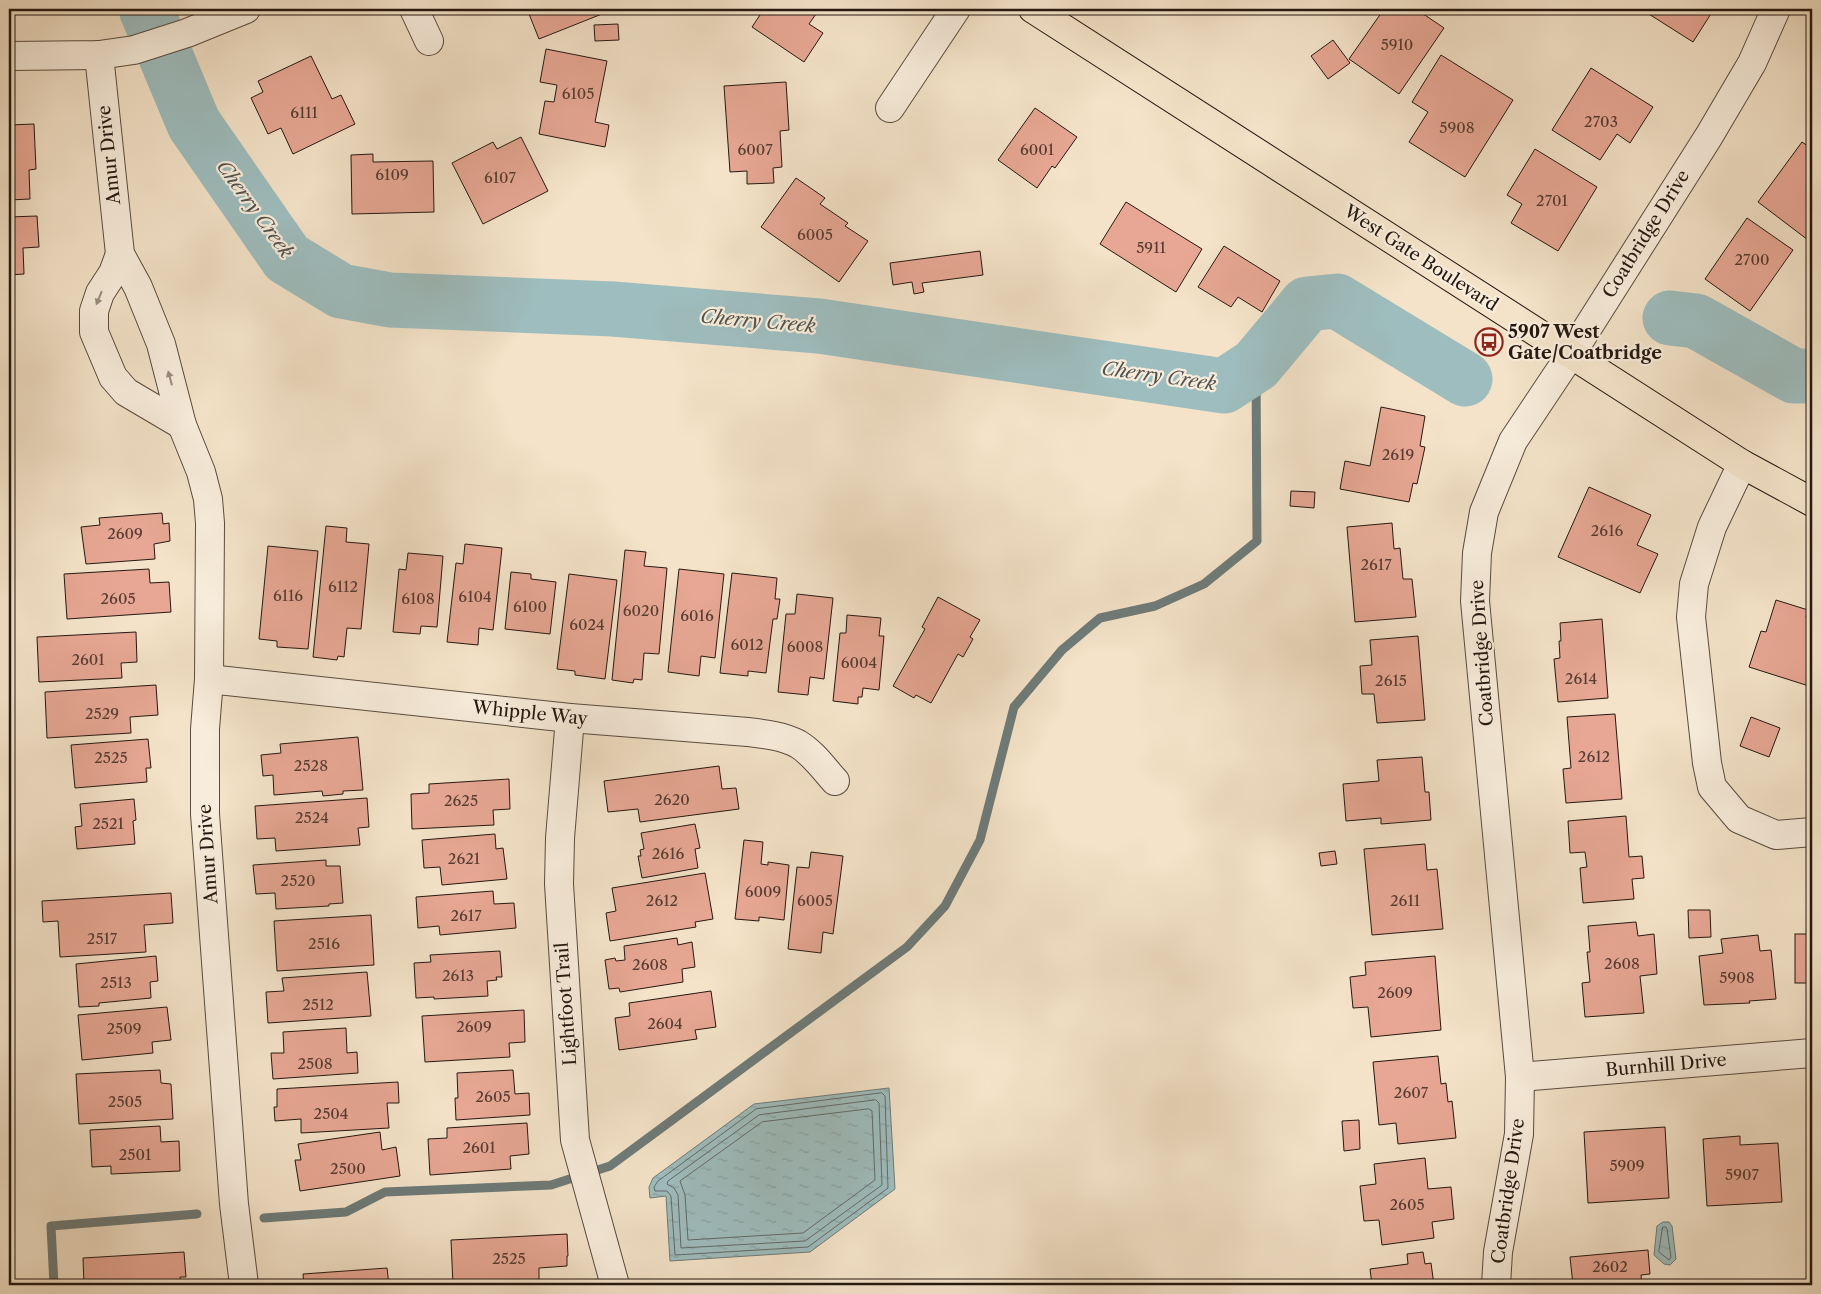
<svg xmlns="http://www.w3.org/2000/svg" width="1821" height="1294" font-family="'Libre Caslon Text',serif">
<defs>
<pattern id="water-ripples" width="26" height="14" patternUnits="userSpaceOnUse" patternTransform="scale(1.25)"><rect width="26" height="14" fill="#9ebdbe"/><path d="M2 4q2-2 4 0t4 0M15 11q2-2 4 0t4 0" fill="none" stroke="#88a2a2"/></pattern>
</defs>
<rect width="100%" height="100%" fill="#f4e3c9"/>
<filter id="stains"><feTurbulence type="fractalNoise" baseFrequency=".004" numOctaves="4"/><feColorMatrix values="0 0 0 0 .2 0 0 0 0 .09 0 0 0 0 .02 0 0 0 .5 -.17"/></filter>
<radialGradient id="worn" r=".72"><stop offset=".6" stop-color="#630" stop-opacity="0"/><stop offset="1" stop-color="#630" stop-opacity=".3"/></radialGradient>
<!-- water -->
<g fill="url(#water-ripples)" stroke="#6e7b79">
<polygon points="889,1088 895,1189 810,1252 670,1261 666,1196 650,1198 649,1187 653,1178 754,1104"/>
<polygon points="1663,1222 1669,1222 1672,1226 1676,1259 1670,1265 1664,1264 1654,1255 1657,1226"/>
</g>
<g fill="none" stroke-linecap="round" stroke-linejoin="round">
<!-- shore -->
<g stroke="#626a68" stroke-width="1">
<polygon points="882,1093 885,1096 888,1188 808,1247 675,1255 671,1196 667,1191 655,1191 654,1187 658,1181 756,1109"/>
<polygon points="876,1100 879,1103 882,1185 805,1241 681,1248 678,1195 674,1188 667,1184 668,1181 759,1115"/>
<polygon points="869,1109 872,1111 875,1180 803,1233 688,1240 685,1195 680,1181 762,1122"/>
<polygon points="1663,1227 1666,1227 1667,1229 1671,1257 1669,1260 1659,1252"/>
</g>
<!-- stream -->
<g stroke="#6e7b79" stroke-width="9">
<polyline points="264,1218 346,1212 385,1192 551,1185 610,1166 907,947 945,906 980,840 1014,707 1062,650 1100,618 1155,606 1204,584 1257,541 1256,365"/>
<polyline points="54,1285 51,1226 197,1214"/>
</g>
<!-- river -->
<g stroke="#9ebdbe" stroke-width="55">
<polyline points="146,9 194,124 287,258 341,291 390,300 613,309 819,326 1224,386 1256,365 1307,304 1337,301 1465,379"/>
<polyline points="1670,318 1696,321 1794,376 1812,376"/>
</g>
</g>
<!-- building -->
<g fill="#e7a794" stroke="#251811">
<polygon points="527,9 612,9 612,10 539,39"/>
<polygon points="764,9 826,9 822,14 818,11 809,24 823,33 804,62 752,27"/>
<polygon points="1384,9 1416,9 1444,28 1399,94 1349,59"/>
<polygon points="1641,9 1714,9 1693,42"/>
<polygon points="618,24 619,40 595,41 594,25"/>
<polygon points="1333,40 1350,63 1328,79 1311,56"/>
<polygon points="546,49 607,61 595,122 609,125 605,147 539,134 545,101 554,102 557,85 540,82"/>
<polygon points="1441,55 1513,100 1465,177 1409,142 1428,112 1412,102"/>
<polygon points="311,56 332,99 341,95 355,124 293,154 281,128 268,134 251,98 263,92 258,81"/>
<polygon points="1591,68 1653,107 1630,143 1617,134 1600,160 1552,130"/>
<polygon points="786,82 789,130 780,131 782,167 773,168 774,183 747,184 747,171 730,172 724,86"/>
<polygon points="1035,108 1077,137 1055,168 1052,166 1037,188 998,160"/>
<polygon points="34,124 36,169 29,170 30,199 9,200 9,125"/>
<polygon points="521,137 548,191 483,224 452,163 493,142 497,149"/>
<polygon points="1802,142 1812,149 1812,243 1758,202"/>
<polygon points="1535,149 1597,187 1558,251 1511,223 1522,204 1507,195"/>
<polygon points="373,154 373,162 433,161 434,212 352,214 351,155"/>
<polygon points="796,178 825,198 820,204 848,223 845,226 868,241 839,282 761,227"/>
<polygon points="1126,202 1202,249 1176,292 1100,244"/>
<polygon points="37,216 39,247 23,248 24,274 9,275 9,217"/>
<polygon points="1747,218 1793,250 1750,311 1705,279"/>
<polygon points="1224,246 1280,281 1262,312 1238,297 1231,307 1198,287"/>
<polygon points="980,251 983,275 922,283 924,292 914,294 912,282 893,285 890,263"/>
<polygon points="1381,407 1425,416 1420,446 1425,447 1417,484 1413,483 1409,502 1340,489 1345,461 1370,466"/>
<polygon points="1589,487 1651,515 1637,545 1658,554 1640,593 1558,557"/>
<polygon points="1291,491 1315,492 1314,508 1290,506"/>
<polygon points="162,513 163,524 169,523 170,541 154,544 155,559 86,564 81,527 100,525 99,518"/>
<polygon points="1392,523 1394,549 1400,548 1403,579 1412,579 1416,617 1355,622 1347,527"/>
<polygon points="326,526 347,528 346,542 369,544 361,629 347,628 344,657 338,656 337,660 313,657"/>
<polygon points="465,544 502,548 493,630 479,628 478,645 447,642 456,563 463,564"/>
<polygon points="268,546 318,551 308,649 277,647 277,641 259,639"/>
<polygon points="625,550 646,552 644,566 667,568 659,654 644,653 642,680 634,679 633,683 612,680"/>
<polygon points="408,553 443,556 437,627 421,626 420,634 393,632 399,569 406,570"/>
<polygon points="149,569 150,583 169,582 171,612 67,619 64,574"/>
<polygon points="679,569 724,574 715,658 701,656 699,676 668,672"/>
<polygon points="511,572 531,574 531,579 556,582 550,634 505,629"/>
<polygon points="732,573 777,578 775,599 780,599 777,619 773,619 766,673 748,671 748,676 720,673"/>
<polygon points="569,574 617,580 605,679 575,675 575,671 557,669"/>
<polygon points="797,594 833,598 824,679 810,677 808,695 778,692 786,614 795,614"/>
<polygon points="938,597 980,620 970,637 973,639 963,657 958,654 931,703 916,695 914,698 893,686 925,629 922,627"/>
<polygon points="1776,600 1808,610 1806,617 1812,619 1812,687 1749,667 1761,631 1766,632"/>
<polygon points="847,615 881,618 879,636 884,636 879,690 863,688 862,697 858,697 858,704 833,701 840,633 846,633"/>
<polygon points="1602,619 1608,698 1558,702 1554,659 1560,658 1559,641 1561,641 1560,623"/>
<polygon points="136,632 137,662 121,663 122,678 39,682 37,637"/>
<polygon points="1418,636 1425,720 1377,723 1374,694 1362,694 1360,666 1372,665 1370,640"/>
<polygon points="156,685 158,715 130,717 131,733 47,738 45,692"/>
<polygon points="1615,714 1622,799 1566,803 1563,769 1571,768 1567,717"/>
<polygon points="1751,717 1780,728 1769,757 1740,746"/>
<polygon points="358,737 363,790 343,791 343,794 323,796 322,791 274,795 273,775 263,776 261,755 281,753 280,744"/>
<polygon points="148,739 151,768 146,768 147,782 75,788 71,745"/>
<polygon points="1422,757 1425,792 1429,792 1431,820 1381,824 1381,818 1346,821 1343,784 1379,781 1377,760"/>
<polygon points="719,766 722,789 736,788 739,809 640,822 638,809 608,812 604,781"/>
<polygon points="509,779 510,809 493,810 494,825 412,829 411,794 429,793 429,784"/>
<polygon points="367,798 369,827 358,828 360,845 276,851 275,838 257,839 255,806"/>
<polygon points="134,799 136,820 133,821 135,844 77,849 75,827 82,826 80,804"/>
<polygon points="1626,816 1629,857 1642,856 1644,878 1632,879 1634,899 1583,903 1580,868 1587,867 1585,852 1570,853 1568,821"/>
<polygon points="695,824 700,848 695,849 698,868 642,878 638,856 641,856 640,850 644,849 641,833"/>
<polygon points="495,834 496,849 503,848 507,879 442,885 440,867 424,868 422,840"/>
<polygon points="744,840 763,842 761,864 768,865 768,862 789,865 784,920 759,917 759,921 735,919"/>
<polygon points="1425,844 1427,870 1437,869 1443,929 1372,935 1364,849"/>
<polygon points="1335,851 1337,864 1321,866 1319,853"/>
<polygon points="811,852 843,856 833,934 823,932 821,953 788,949 797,867 809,868"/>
<polygon points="326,860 326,866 340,866 343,903 329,904 329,906 276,909 275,893 256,894 253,865"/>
<polygon points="705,873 713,919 695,922 696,927 610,941 606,913 616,911 612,888"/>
<polygon points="493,891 494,904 514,903 516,928 440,935 439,926 418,928 416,897"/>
<polygon points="171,893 173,923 144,925 146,952 60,957 58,921 43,922 42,901"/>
<polygon points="1688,910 1710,910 1711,937 1689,938"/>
<polygon points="371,915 374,965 277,971 274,921"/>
<polygon points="1636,922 1638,936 1654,934 1657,974 1640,976 1644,1013 1585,1017 1582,983 1590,982 1587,952 1590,952 1588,926"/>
<rect x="1795" y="934" width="17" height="49"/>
<polygon points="1758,935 1760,951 1771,950 1776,999 1749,1001 1750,1003 1704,1005 1699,956 1723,953 1721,939"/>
<polygon points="677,938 678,945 692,942 695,967 682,969 683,982 620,992 619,988 609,989 605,960 615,958 616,961 625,960 624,946"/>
<polygon points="500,951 502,977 496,977 497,980 487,981 488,996 434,999 434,997 416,998 414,963 431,962 430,955"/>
<polygon points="156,956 158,981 150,982 151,998 99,1003 99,1006 79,1007 76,964"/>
<polygon points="1435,956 1441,1030 1371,1037 1368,1007 1353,1008 1350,977 1366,975 1365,962"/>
<polygon points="367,972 371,1016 268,1023 266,992 284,991 282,978"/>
<polygon points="711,991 716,1027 695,1030 697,1039 619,1050 615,1018 630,1016 629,1003"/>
<polygon points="167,1007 171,1040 152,1042 153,1053 82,1060 78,1015"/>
<polygon points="524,1010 525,1042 509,1043 510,1057 425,1062 422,1016"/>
<polygon points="346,1028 347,1053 357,1052 358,1073 273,1079 271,1053 284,1053 283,1032"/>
<polygon points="1438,1056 1441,1084 1446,1083 1448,1102 1452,1101 1456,1138 1398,1144 1396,1123 1379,1125 1373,1062"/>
<polygon points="160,1070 161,1083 171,1084 173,1119 79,1124 76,1074"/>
<polygon points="513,1070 515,1094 529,1093 530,1115 456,1120 455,1098 458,1098 457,1073"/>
<polygon points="398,1082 399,1103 387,1103 389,1128 301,1133 301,1119 275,1121 274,1107 277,1107 277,1089"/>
<polygon points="1359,1120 1360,1149 1344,1151 1342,1121"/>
<polygon points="527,1123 529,1154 510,1156 511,1169 430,1175 428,1139 447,1138 447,1128"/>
<polygon points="160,1126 161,1142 179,1141 180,1171 111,1174 111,1166 92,1167 90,1130"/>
<polygon points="1665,1127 1669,1198 1588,1203 1584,1132"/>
<polygon points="380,1132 382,1150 396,1147 400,1176 300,1191 295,1160 301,1160 298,1144"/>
<polygon points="1740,1136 1740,1145 1778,1143 1782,1202 1707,1206 1703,1139"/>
<polygon points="1425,1158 1428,1189 1451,1187 1454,1219 1432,1222 1434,1238 1382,1245 1379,1220 1364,1221 1360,1186 1376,1184 1374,1164"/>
<polygon points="567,1234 568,1256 567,1256 567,1266 539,1268 539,1282 453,1285 451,1240"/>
<polygon points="1648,1250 1650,1274 1641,1275 1642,1285 1573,1285 1570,1257"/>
<polygon points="184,1252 186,1277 180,1277 181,1285 84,1285 83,1258"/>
<polygon points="1423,1252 1425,1264 1431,1263 1434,1285 1372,1285 1370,1269 1408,1264 1407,1254"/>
<polygon points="387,1268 389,1285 304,1285 303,1274"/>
</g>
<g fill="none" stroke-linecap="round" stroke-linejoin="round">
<!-- minor casing -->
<g stroke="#594b3f" stroke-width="30">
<g id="minor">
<polyline points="414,9 429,41"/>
<polyline points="99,55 120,254 138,287 161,344 182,425 201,472 208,499 210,523 209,679 205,729 205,814 234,1204 244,1285"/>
<polyline points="9,56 99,55 134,50 187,33 246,9"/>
<polyline points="890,108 956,9"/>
<polyline points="120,254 113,273 100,293 94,311 94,332 113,377 126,392 182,425"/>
<polyline points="1742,464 1712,527 1694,584 1691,617 1707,763 1712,787 1739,819 1776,835 1812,832"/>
<path d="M209,679L570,718L748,732C765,734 783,736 798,744C813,753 824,769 835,781"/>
<polyline points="570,718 560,838 559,884 575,1140 615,1285"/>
<polyline points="1520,1077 1812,1053"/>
<polyline points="1496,1285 1498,1252 1519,1134 1520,1077 1475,601 1477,553 1484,512 1513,441 1571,354 1709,136 1752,63 1776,9"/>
</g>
</g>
<!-- major casing -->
<g stroke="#251811" stroke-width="30">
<polyline id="major" points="1033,9 1742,464 1812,502"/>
</g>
<!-- minor -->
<use href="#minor" stroke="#f8eddc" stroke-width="28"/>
<!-- major -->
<use href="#major" stroke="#f4e3c9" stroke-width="28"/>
</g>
<!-- one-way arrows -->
<defs><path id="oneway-solid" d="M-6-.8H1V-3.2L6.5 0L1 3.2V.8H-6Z" transform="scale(1.25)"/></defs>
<g fill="#998d81">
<use href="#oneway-solid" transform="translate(99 298) rotate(112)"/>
<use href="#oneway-solid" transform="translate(170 378) rotate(-105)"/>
</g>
<!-- icons -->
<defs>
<g id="bus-ring" transform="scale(1.4375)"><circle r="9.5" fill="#f8eddc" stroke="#8f2418" stroke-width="1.5"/><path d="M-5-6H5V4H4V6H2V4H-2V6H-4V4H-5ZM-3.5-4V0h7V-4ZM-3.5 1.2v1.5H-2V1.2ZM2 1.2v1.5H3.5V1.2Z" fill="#8f2418"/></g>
</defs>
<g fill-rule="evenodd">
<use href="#bus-ring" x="1489" y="342"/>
</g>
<g text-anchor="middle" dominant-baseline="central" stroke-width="4.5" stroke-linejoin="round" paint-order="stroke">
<!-- number labels -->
<g font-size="15" fill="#563c32">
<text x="1397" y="44">5910</text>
<text x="578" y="93">6105</text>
<text x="304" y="112">6111</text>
<text x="1601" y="121">2703</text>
<text x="1457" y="127">5908</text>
<text x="755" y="149">6007</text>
<text x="1037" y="149">6001</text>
<text x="392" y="174">6109</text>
<text x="500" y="177">6107</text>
<text x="1552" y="200">2701</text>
<text x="815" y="234">6005</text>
<text x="1151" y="247">5911</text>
<text x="1752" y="259">2700</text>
<text x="1398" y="454">2619</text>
<text x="1607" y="530">2616</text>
<text x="125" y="533">2609</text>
<text x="1376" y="564">2617</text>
<text x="343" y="586">6112</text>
<text x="288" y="595">6116</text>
<text x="475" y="596">6104</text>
<text x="118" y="598">2605</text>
<text x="418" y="598">6108</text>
<text x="530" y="606">6100</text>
<text x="641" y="610">6020</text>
<text x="697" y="615">6016</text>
<text x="587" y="624">6024</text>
<text x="747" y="644">6012</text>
<text x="805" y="646">6008</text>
<text x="88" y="659">2601</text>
<text x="859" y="662">6004</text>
<text x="1581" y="678">2614</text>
<text x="1391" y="680">2615</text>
<text x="102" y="713">2529</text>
<text x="1594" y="756">2612</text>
<text x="111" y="757">2525</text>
<text x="311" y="765">2528</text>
<text x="672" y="799">2620</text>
<text x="461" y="800">2625</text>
<text x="312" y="817">2524</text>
<text x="108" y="823">2521</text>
<text x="668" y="853">2616</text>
<text x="464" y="858">2621</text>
<text x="298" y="880">2520</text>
<text x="763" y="891">6009</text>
<text x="662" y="900">2612</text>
<text x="815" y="900">6005</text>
<text x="1405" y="900">2611</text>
<text x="466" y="915">2617</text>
<text x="102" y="938">2517</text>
<text x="324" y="943">2516</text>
<text x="1622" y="963">2608</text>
<text x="650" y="964">2608</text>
<text x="458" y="975">2613</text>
<text x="1737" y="977">5908</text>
<text x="116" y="982">2513</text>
<text x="1395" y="992">2609</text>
<text x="318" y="1004">2512</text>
<text x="665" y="1023">2604</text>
<text x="474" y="1026">2609</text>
<text x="124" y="1028">2509</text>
<text x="315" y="1063">2508</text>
<text x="1411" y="1092">2607</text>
<text x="493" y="1096">2605</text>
<text x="125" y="1101">2505</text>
<text x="331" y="1113">2504</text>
<text x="479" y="1147">2601</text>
<text x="135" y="1154">2501</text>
<text x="1627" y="1165">5909</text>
<text x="348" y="1168">2500</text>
<text x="1742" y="1174">5907</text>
<text x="1407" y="1204">2605</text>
<text x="509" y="1258">2525</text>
<text x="1610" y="1266">2602</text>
</g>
<!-- street labels -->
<g font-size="18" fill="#251811" stroke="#f8eddc">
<text transform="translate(109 155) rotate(-96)">Amur Drive</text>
<text transform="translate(1646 234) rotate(-58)">Coatbridge Drive</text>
<text transform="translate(1421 258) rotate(33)">West Gate Boulevard</text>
<text transform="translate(1482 653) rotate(-94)">Coatbridge Drive</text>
<text transform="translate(530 713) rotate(6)">Whipple Way</text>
<text transform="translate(208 854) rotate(-94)">Amur Drive</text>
<text transform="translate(566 1004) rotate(-94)">Lightfoot Trail</text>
<text transform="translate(1666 1065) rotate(-5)">Burnhill Drive</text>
<text transform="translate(1508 1191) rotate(-82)">Coatbridge Drive</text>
</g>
<!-- poi labels -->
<g font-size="18" font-weight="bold" fill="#251811" stroke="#f8eddc" text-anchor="start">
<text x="1508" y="332">5907 West<tspan x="1508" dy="21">Gate/Coatbridge</tspan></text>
</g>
<!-- water labels -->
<g font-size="19" font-style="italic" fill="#4f524e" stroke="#f8eddc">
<text transform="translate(255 209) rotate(54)">Cherry Creek</text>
<text transform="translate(758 321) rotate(5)">Cherry Creek</text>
<text transform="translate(1159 376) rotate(8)">Cherry Creek</text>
</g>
</g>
<!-- margin -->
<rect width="1821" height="1294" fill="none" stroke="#f4e3c9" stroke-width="30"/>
<rect x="10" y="10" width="1801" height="1274" fill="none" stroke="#251811" stroke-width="2.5"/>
<rect x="15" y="15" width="1791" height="1264" fill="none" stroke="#251811"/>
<rect width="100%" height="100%" filter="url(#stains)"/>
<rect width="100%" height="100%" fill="url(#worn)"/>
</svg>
